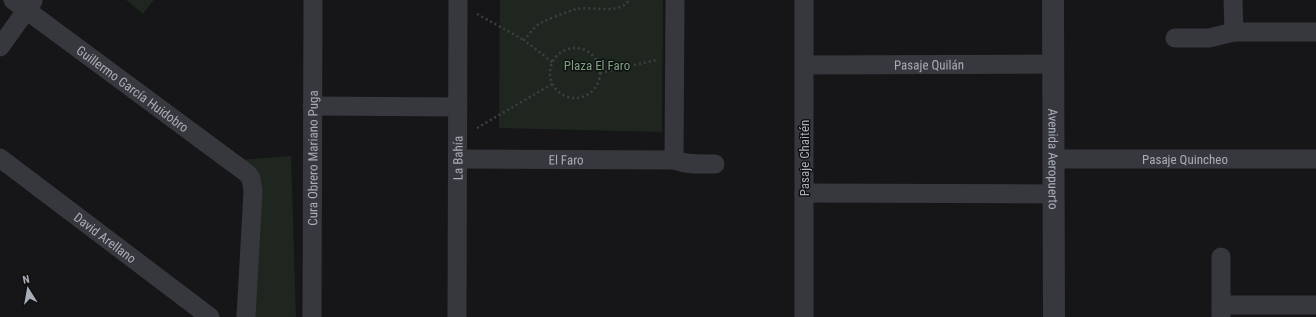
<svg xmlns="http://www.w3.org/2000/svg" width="1316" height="317" font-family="'Roboto Condensed',sans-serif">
<rect width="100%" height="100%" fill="#161618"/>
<!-- green -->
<g fill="#1e261f">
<polygon points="126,0 154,0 143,14"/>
<polygon points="500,0 663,0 662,132 499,128"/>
<polygon points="291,156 296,317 252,317 258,176 239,160"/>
</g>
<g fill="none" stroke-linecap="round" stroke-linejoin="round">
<!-- path -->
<g stroke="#3d3f44" stroke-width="2.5" stroke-dasharray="2 3" stroke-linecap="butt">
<polyline points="477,14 524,40"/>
<circle cx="575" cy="73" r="25"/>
<path d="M552,62L524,40C529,35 533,28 539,24C545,20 569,11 576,9C592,6 620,15 629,0"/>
<polyline points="600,73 656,60"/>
<polyline points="477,128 552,84"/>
</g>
<!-- minor -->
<g stroke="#37383d" stroke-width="19">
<path id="s1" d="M13,0L248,174L251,179L253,191L246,317"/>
<polyline points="1233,0 1234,32"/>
<polyline points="1175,38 1209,38 1234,32 1316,32"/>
<polyline points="0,47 33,1"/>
<path id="s2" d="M805,65L1053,64"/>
<polyline points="312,106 458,107"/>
<path id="s3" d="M0,158L210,317"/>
<path id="s4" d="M458,159L674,160C688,165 701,164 715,164"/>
<path id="s5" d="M1053,159H1316"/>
<polyline points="674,160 675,0"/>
<polyline points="804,193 1054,194"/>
<polyline points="1221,305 1316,305"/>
<path id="s6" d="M312,317L313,0"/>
<path id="s7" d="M457,317L458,0"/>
<polyline points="804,317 804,0"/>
<polyline points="1221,317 1221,257"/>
</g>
<!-- tertiary -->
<path stroke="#37383d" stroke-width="22" id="s8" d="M1053,0L1054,317"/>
</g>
<g text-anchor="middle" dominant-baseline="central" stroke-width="3" stroke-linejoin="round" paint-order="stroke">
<!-- park labels -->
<g font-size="13" fill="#7fa381" stroke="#111113">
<text x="597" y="65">Plaza El Faro</text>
</g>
<!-- street labels -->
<g font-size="13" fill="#a8adb8" stroke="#111113">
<text stroke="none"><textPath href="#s2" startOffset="124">Pasaje Quilán</textPath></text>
<text stroke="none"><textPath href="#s1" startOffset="149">Guillermo García Huidobro</textPath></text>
<text stroke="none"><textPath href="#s6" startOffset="159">Cura Obrero Mariano Puga</textPath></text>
<text transform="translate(804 158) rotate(-90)">Pasaje Chaitén</text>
<text stroke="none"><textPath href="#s8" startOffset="159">Avenida Aeropuerto</textPath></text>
<text stroke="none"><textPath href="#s7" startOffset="159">La Bahía</textPath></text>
<text stroke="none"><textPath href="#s4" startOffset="108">El Faro</textPath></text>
<text stroke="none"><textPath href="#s5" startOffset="132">Pasaje Quincheo</textPath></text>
<text stroke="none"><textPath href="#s3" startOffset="132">David Arellano</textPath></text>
</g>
</g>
<!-- north arrow -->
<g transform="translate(28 289) rotate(349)" stroke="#111113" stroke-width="3" paint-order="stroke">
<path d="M0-3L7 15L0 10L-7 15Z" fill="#a8adb8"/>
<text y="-6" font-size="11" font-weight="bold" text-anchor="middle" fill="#a8adb8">N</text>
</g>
</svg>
